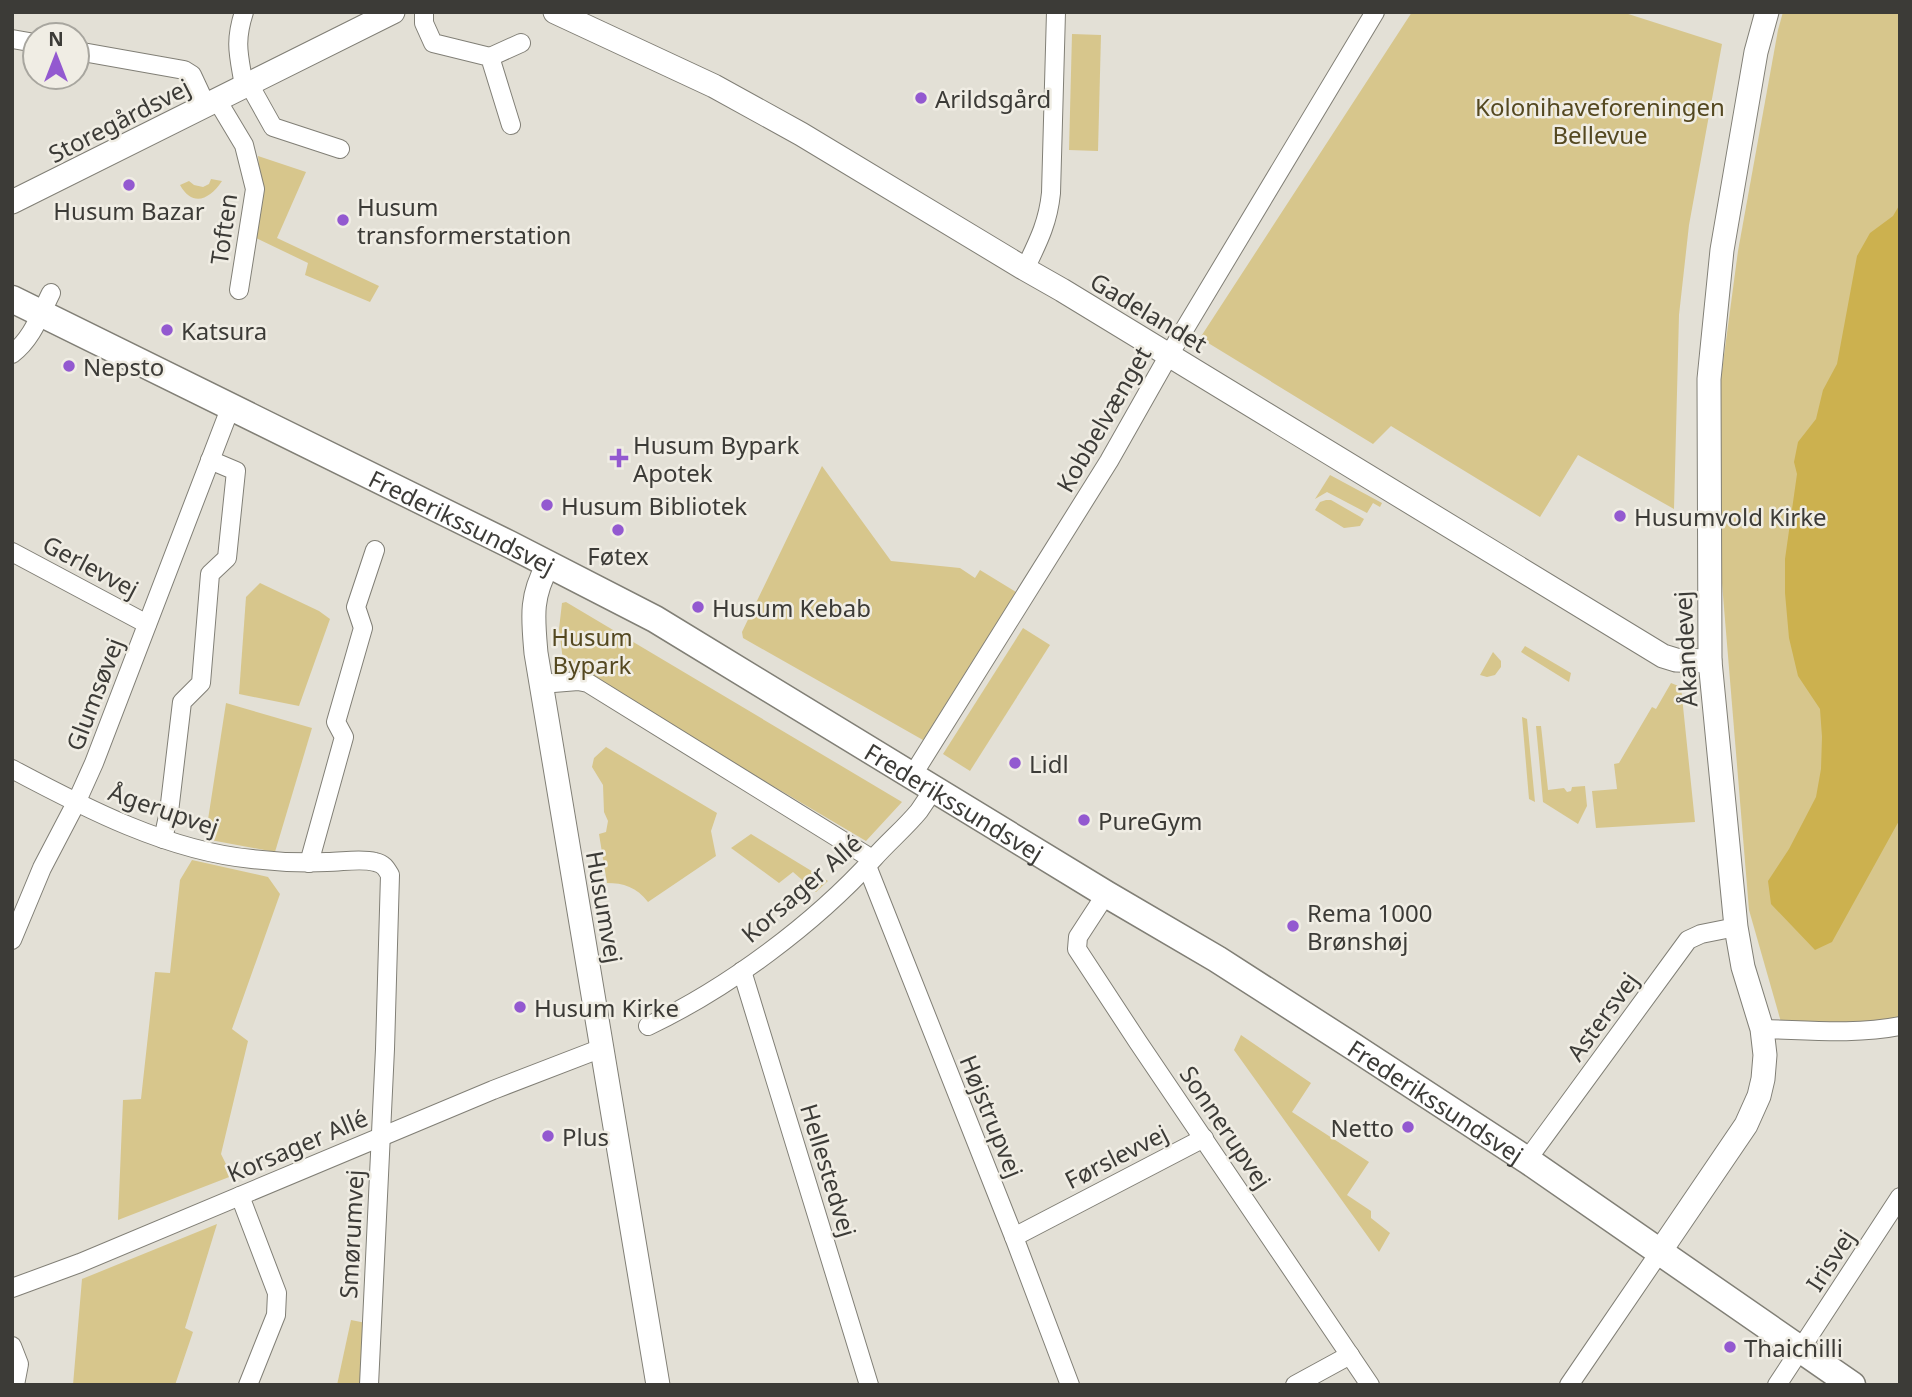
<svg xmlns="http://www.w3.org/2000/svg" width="1912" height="1397" font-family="'Noto Sans',sans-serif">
<rect width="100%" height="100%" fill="#e3e0d6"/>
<!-- green -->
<g fill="#d7c68c">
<polygon points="1412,12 1622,12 1722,44 1689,225 1679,315 1674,509 1578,455 1540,517 1391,426 1373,444 1200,338"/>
<polygon points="1783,12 1900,12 1900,1017 1879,1022 1781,1022 1749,910 1718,535 1721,378 1738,251 1778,30"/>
<polygon points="1072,34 1101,35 1098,151 1069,150"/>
<polygon points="258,156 306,172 277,238 379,286 370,302 305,275 308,263 256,238 262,192"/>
<path d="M211,179L222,181C210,199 193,208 180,185L189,181L194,185L203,187L209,184Z"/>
<polygon points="822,466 891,561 960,568 975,578 980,570 1016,592 923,740 743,638 742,632"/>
<polygon points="1330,475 1382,503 1380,507 1373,503 1367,513 1327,492 1315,499"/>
<polygon points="1326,500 1331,500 1364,519 1360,526 1344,528 1315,510 1320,502"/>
<polygon points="260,583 319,611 330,619 299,706 239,694 246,597"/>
<polygon points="566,602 902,802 866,841 595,681 565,676 559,629 562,603"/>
<polygon points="1023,628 1050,645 970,771 943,754"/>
<polygon points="1525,646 1571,673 1569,682 1521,652"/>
<polygon points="1493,652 1501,661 1501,667 1495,675 1487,677 1480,675"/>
<polygon points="1671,683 1681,687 1695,822 1596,828 1592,791 1617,789 1614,764 1619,763 1652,707 1656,709"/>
<polygon points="226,703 312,728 275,852 205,839"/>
<polygon points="1522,717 1527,719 1535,802 1529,799"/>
<polygon points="1536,726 1541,726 1548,790 1564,788 1567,792 1571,791 1572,787 1585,786 1587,806 1578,824 1543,802"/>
<path d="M606,747L717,813L711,831L716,856L648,902C637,887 623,883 607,883L599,834L606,832L608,821L604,812L603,785L592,767L594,758Z"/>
<polygon points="751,834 828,881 816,892 793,872 779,883 731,848"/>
<polygon points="192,860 268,877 280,894 232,1029 248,1041 221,1154 227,1166 237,1174 118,1220 123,1100 141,1099 155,972 170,973 180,880"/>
<polygon points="1241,1035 1311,1083 1292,1112 1369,1162 1347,1195 1371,1211 1371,1218 1390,1233 1379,1252 1234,1050"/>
<polygon points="217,1224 185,1328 193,1332 175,1385 73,1385 82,1279"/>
<polygon points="351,1320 366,1323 360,1385 337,1385"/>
</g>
<!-- water -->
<polygon fill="#ccb14f" points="1900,204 1900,819 1832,942 1815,950 1771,904 1768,881 1789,849 1816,797 1821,769 1822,737 1820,709 1798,676 1789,638 1785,593 1785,559 1797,474 1794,462 1798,442 1816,419 1823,390 1837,364 1857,256 1870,233 1893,216"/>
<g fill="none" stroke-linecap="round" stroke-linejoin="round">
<!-- minor casing -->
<g stroke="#817f76" stroke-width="20">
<g id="minor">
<polyline points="424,12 424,23 433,43 490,57 511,125"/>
<polyline points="12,39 35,43"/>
<polyline points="77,51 184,70 192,75 206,105"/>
<polyline points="490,57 521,43"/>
<polyline points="249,84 273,127 340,149"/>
<path d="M244,86C239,55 234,43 244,12"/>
<polyline points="217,100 244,145 255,189 239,290"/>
<path d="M1025,269C1038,242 1048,223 1051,193L1056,12"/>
<path d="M12,354C32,339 40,315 51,293"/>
<polyline points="12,552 147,624"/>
<polyline points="541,684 578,681 588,683 872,859"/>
<path d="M12,769C85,808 168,851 252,859C277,862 302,863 327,862C342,862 361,858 375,862C384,864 386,868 390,875L385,1049L369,1385"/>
<polyline points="912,776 1109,461 1169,355 1375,12"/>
<polyline points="163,839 169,812 182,702 201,683 210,574 227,558 236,471 210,460"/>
<polyline points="309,863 344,737 336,722 363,628 356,607 375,550"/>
<polyline points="867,866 1014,1237 1070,1385"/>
<polyline points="1106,894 1078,937 1077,949 1138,1042 1370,1385"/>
<polyline points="12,940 42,868 76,803 94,763 231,406"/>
<polyline points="742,971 869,1385"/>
<path d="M648,1026C728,988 814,924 874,858C888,842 905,828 919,811C924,804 929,796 933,789"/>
<path d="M1762,1029C1807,1030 1855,1035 1900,1026"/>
<polyline points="1527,1160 1688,940 1701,934 1736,927"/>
<polyline points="240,1196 277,1293 276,1315 248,1385"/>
<polyline points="1014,1237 1204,1138"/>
<polyline points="12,1288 80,1263 493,1090 602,1048"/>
<polyline points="12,1346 19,1364 15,1385"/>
<polyline points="1295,1385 1350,1355"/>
<polyline points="1569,1385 1659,1253"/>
<polyline points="1777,1385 1900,1197"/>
</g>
</g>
<!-- tertiary casing -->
<g stroke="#817f76" stroke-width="25">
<g id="tertiary">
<polyline points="555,12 714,86 801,134 1025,269 1062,290 1663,656 1676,660 1710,661"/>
<polyline points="12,202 393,12"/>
<path d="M548,565C530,597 533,618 536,653L658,1385"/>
<polyline points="1659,1253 1746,1125 1759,1096 1763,1079 1765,1055 1762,1029 1743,967 1736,927 1710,661 1709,379 1722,250 1756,52 1767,12"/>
</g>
</g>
<!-- secondary casing -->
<g stroke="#817f76" stroke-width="29">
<g id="secondary">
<path id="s1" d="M12,299L509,544L655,619L1106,894L1217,959L1354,1047L1527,1160L1852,1385"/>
</g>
</g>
<!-- minor -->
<use href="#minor" stroke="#fff" stroke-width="18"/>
<!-- tertiary -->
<use href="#tertiary" stroke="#fff" stroke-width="23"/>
<!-- secondary -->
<use href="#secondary" stroke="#fff" stroke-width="26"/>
</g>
<!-- markers -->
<g fill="#9359d0" stroke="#f0ede4" stroke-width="2.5">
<circle cx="921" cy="98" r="7"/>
<circle cx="129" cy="185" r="7"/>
<circle cx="343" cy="220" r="7"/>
<circle cx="167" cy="330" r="7"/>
<circle cx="69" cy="366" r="7"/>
<path d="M615.5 447.5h7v7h7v7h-7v7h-7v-7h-7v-7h7z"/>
<circle cx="547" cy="505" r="7"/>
<circle cx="1620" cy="516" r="7"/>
<circle cx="618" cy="530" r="7"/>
<circle cx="698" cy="607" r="7"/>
<circle cx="1015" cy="763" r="7"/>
<circle cx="1084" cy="820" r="7"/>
<circle cx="1293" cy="926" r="7"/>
<circle cx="520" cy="1007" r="7"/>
<circle cx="1408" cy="1127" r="7"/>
<circle cx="548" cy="1136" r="7"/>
<circle cx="1730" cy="1347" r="7"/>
</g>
<g text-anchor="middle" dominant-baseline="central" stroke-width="5" stroke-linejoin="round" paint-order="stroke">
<!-- poi labels -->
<g font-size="24" fill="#3c3b37" stroke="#f0ede4" text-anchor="start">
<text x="935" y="98">Arildsgård</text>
<text x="357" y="206">Husum<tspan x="357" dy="28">transformerstation</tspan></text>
<text x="129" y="210" text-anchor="middle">Husum Bazar</text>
<text x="181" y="330">Katsura</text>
<text x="83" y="366">Nepsto</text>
<text x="633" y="444">Husum Bypark<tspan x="633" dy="28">Apotek</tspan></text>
<text x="561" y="505">Husum Bibliotek</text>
<text x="1634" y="516">Husumvold Kirke</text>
<text x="618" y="555" text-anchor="middle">Føtex</text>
<text x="712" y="607">Husum Kebab</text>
<text x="1029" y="763">Lidl</text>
<text x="1098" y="820">PureGym</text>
<text x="1307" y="912">Rema 1000<tspan x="1307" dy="28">Brønshøj</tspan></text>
<text x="534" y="1007">Husum Kirke</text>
<text x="1394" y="1127" text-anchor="end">Netto</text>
<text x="562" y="1136">Plus</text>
<text x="1744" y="1347">Thaichilli</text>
</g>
<!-- park labels -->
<g font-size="24" fill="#544820" stroke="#f0ede4">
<text x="1600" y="106">Kolonihaveforeningen<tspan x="1600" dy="28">Bellevue</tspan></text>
<text x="592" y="636">Husum<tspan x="592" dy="28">Bypark</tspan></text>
</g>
<!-- street labels -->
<g font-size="24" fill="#3c3b37" stroke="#f0ede4">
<text transform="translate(119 120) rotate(-27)">Storegårdsvej</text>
<text transform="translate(223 229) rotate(-82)">Toften</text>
<text transform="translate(1149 312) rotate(31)">Gadelandet</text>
<text transform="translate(1103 419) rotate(-60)">Kobbelvænget</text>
<text stroke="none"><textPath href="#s1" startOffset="502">Frederikssundsvej</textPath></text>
<text transform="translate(91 566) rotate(28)">Gerlevvej</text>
<text transform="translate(1685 649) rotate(-93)">Åkandevej</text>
<text transform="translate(94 694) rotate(-69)">Glumsøvej</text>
<text stroke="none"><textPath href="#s1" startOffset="1069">Frederikssundsvej</textPath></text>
<text transform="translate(164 809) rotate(19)">Ågerupvej</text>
<text transform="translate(801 888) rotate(-41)">Korsager Allé</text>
<text transform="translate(605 907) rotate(80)">Husumvej</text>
<text transform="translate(1602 1016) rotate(-54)">Astersvej</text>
<text stroke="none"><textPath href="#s1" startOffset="1636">Frederikssundsvej</textPath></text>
<text transform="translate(992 1116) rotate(68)">Højstrupvej</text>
<text transform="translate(1226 1127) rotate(56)">Sonnerupvej</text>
<text transform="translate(297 1145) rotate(-23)">Korsager Allé</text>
<text transform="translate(1116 1156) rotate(-27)">Førslevvej</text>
<text transform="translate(829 1170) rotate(73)">Hellestedvej</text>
<text transform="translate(351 1234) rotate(-87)">Smørumvej</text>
<text transform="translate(1830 1260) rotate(-57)">Irisvej</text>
</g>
</g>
<!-- border -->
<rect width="1912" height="1397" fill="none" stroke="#3c3b37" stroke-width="28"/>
<!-- north arrow -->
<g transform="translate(56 56)"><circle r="33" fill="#f0ede4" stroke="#a8a69f" stroke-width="2"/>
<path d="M0-5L12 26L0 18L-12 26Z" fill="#9359d0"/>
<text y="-10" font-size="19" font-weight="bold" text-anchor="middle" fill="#3c3b37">N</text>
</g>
</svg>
